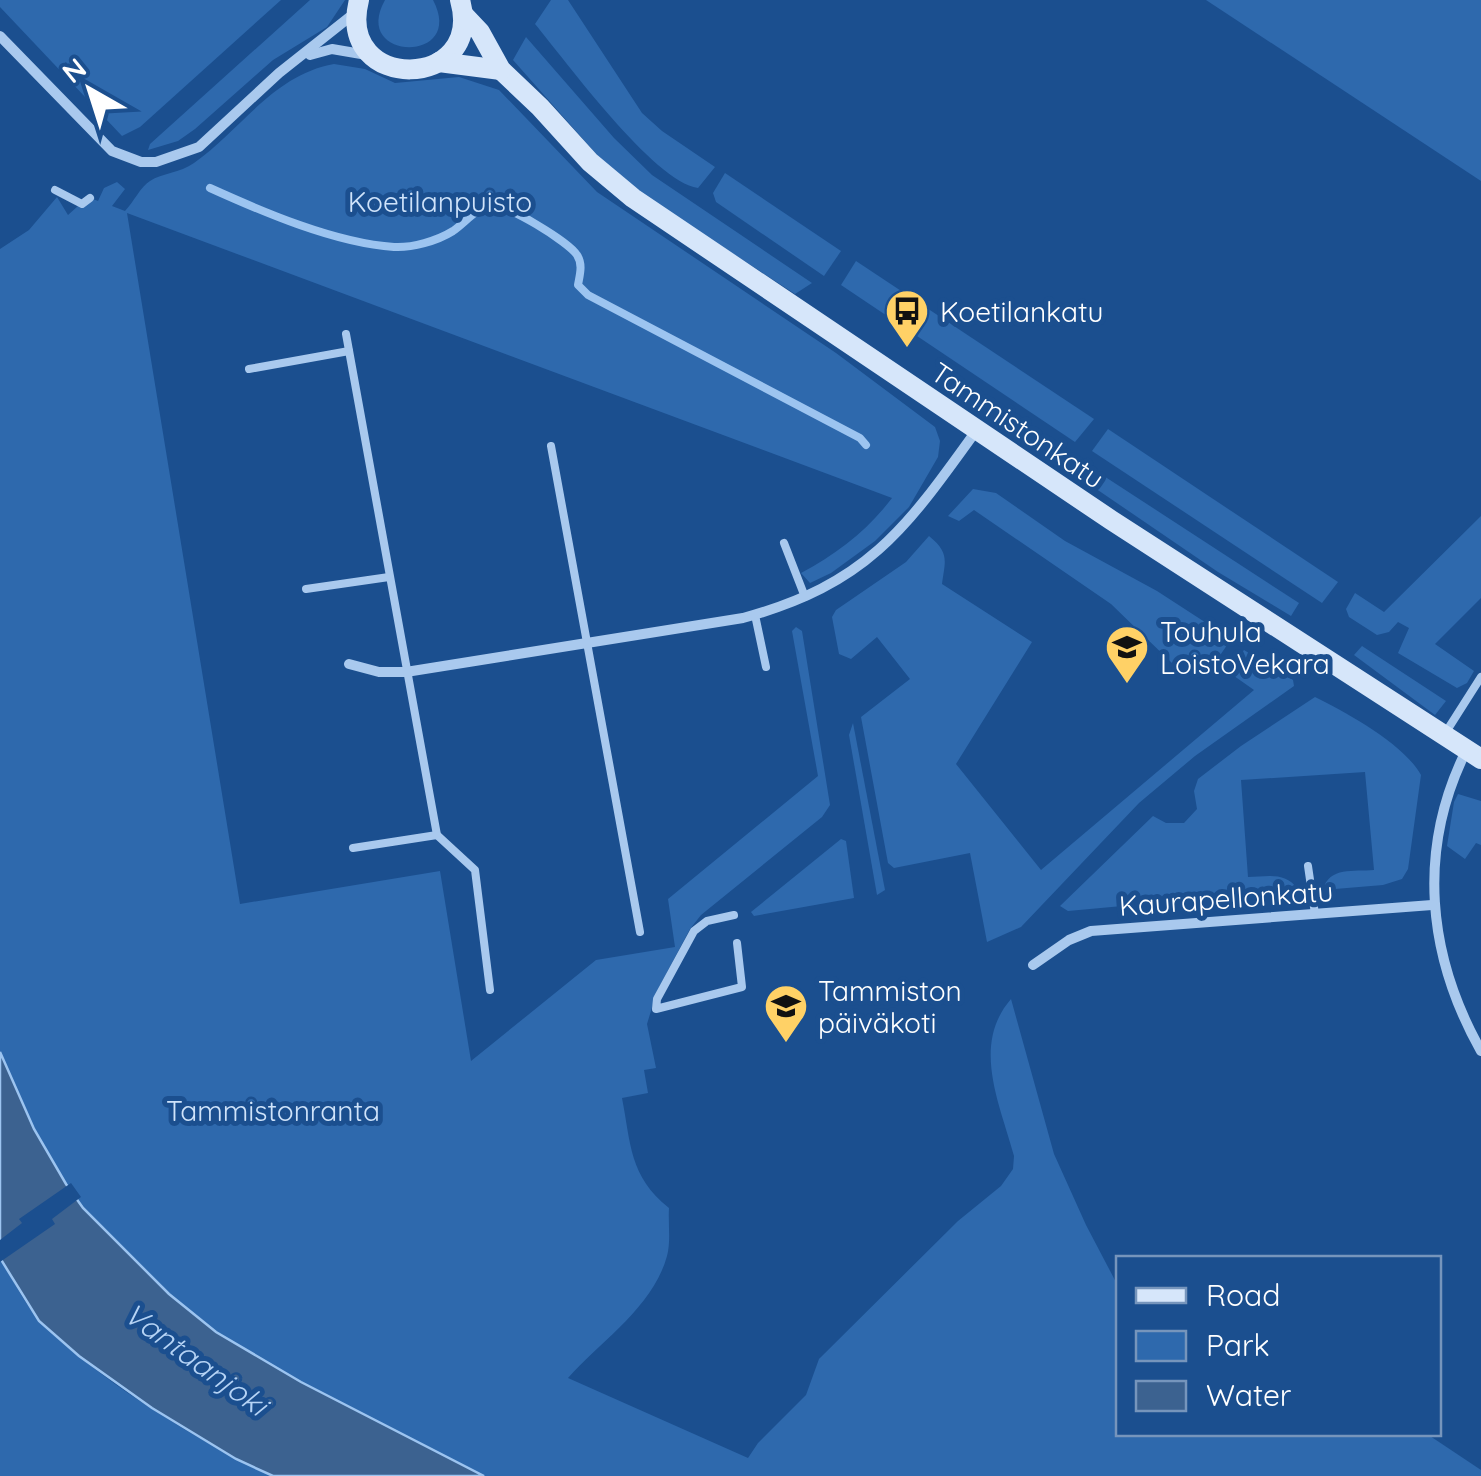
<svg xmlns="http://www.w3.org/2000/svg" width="1481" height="1476" font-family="Quicksand,sans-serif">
<rect width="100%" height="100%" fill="#1b4f8f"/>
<!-- green -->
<g fill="#2e69ad">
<polygon points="0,0 281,0 140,127 122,136 0,7"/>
<polygon points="310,0 345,0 327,27 273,60 195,129 178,141 148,150 150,144"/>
<path d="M385,0H433C467,64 350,62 385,0Z"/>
<path d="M551,0H568L642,113L662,131L715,167L698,188C654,182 565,60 535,24Z"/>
<polygon points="1206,0 1481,0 1481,181"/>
<polygon points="526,37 614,138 652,175 812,283 795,294 649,199 598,156 513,60"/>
<path d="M334,64L365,69L395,83L459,77L499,90L597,192L836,353L935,427L940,441L938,457L909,507L875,541L831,573L810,583L801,573C837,554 868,530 892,498L127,213L240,904L440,871L471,1061L596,960L675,947L668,899L818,776L792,631L796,627L802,631L830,805L822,817L701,915L690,929L657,991L647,1024L656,1068L644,1070L648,1093L622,1098C631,1144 629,1176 669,1208C668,1224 671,1241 667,1256C653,1307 601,1341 568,1378L748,1458L758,1443L806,1395L819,1359L958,1221L1001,1186L1013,1169L1014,1156C1000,1104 971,1045 1011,999L1054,1154L1086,1225L1118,1286V1434H1427L1481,1470V1476H484L301,1382L216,1332L169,1294L83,1208L66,1184L34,1129L0,1052V249L29,230L57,197L68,215L88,197L98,201L104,188L117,182L125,189L112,206L125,211C133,203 141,186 150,181C162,173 180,173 194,163C242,129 273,75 334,64Z"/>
<polygon points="725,173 841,251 824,276 716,202 713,193"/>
<polygon points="856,261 1094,419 1075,442 841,285"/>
<polygon points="1108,429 1338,582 1322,603 1092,451"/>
<polygon points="1090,467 1299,603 1291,616 1218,572 1089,484"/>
<path d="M973,489L996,493L1065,541L1157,591L1231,639C1216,661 1211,676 1185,657L1174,665L1111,604L974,510L959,521L948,516Z"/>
<polygon points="1481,516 1481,598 1435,644 1474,671 1467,683 1457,688 1398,653 1409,628 1398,622 1389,632 1377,635 1349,617 1346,609 1355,593 1384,612"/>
<path d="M929,536C950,553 945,561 942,584L1032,642L956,764L1041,870L1254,690L1227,671L1244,650L1293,680L1294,686L1195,756L1139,803L1021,927L987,942L970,853L894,868L888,863L861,717L910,679L877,637L851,659L839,654L832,617L836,610L906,562Z"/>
<polygon points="1362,646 1446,701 1435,715 1354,655"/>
<path d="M1315,697C1347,713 1404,744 1421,775L1408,869L1402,879L1383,885L1323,890C1329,866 1354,872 1374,870L1365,772L1241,780L1248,877C1267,877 1286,871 1298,890L1068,911L1060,906L1153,816L1166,823H1184L1197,809L1194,791L1198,779L1241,746Z"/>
<polygon points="853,723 885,890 877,895 849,735"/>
<polygon points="1458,794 1481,801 1481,845 1476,843 1465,859 1447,846 1454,802"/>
<polygon points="841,839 846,841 854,898 754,916 751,912"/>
<path d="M0,1258C13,1279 25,1306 42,1323C98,1380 200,1443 273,1476H0Z"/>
</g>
<!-- water -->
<polygon fill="#3c6290" stroke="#9cc4f0" stroke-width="2.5" points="0,1052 34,1129 66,1184 83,1208 169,1294 216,1332 301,1382 484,1476 273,1476 236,1459 152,1408 79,1356 39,1321 0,1258"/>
<!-- pier -->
<polygon fill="#1b4f8f" points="71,1183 81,1197 52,1219 55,1224 0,1262 0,1240 22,1223 19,1219"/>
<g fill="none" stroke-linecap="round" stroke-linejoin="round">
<!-- stream -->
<path stroke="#9cc4f0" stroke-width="8" d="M210,188C263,212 335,243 394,247C412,248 437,241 453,231C465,223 476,208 491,205C505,203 569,242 577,255C583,264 580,274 578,285L588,295L860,438L866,445"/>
<!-- lane -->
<g stroke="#a9c9ee" stroke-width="8">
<polyline points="55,190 82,204 90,198"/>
<polyline points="346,334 437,835 475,870 490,990"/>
<polyline points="249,369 349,351"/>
<polyline points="551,446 640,932"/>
<polyline points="784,543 805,597"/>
<polyline points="306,589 389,577"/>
<polyline points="755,615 766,667"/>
<polyline points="1446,732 1481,677"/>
<polyline points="353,848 437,835"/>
<polyline points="1308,866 1315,914"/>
<polyline points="734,915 707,921 694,931 657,999 656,1009 742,987 737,943"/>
</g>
<!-- street -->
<g stroke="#a9c9ee" stroke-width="10">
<polyline points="0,36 112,151 141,162 156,162 199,147 279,73 356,12"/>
<polyline points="310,55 332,49 367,55"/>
<path d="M349,664L379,672H406L743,618C867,584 905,530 976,431"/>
<path d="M1466,751C1417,850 1427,955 1481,1051"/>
<polyline points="1033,965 1069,940 1091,931 1432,905"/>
</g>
<!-- secondary -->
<g stroke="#d6e6fa" stroke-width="20">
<path d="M359,0C335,94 486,91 460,0"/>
<polyline points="463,14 480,32 501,70 540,107 590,162 633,198 1111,520 1481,759"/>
<polyline points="439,62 501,70"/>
</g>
</g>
<!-- icons -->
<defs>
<g id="bus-pin" transform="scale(2.25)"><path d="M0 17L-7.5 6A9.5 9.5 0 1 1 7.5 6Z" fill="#ffd166" stroke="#1b4f8f"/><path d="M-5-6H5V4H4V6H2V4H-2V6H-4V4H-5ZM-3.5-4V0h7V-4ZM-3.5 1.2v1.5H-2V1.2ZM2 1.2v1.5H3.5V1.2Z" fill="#111"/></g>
<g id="school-pin" transform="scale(2.25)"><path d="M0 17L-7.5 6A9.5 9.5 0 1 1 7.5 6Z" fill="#ffd166" stroke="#1b4f8f"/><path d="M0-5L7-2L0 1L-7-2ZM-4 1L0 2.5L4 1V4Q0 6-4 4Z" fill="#111"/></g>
</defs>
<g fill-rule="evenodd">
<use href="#bus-pin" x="907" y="311"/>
<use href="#school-pin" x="1127" y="647"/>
<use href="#school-pin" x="786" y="1006"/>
</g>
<g text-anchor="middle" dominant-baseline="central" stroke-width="10" stroke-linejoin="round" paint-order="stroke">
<!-- park labels -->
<g font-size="28" fill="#cfe3fa" stroke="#1b4f8f">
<text x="440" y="201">Koetilanpuisto</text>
<text x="273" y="1110">Tammistonranta</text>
</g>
<!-- poi labels -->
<g font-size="28" fill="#fff" stroke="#1b4f8f" text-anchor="start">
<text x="940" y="311">Koetilankatu</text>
<text x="1160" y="631">Touhula<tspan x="1160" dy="32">LoistoVekara</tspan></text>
<text x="818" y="990">Tammiston<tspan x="818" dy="32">päiväkoti</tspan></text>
</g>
<!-- street labels -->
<g font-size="28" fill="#fff" stroke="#1b4f8f">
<text transform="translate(1018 425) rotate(34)">Tammistonkatu</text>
<text transform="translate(1226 898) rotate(-4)">Kaurapellonkatu</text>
</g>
<!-- water labels -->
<g font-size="30" font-style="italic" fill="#b5d3f5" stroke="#1b4f8f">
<text transform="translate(196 1359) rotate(36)">Vantaanjoki</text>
</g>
</g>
<!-- legend -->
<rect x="1116" y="1256" width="325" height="180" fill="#1b4f8f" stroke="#7695bc" stroke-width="2.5"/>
<rect x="1136" y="1288" width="50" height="15" fill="#d6e6fa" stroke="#7695bc" stroke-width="2.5"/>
<text x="1206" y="1306" font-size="30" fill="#ffffff">Road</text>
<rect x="1136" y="1331" width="50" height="30" fill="#2e69ad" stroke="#7695bc" stroke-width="2.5"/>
<text x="1206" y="1356" font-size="30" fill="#ffffff">Park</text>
<rect x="1136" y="1381" width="50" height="30" fill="#3c6290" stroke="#7695bc" stroke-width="2.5"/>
<text x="1206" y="1406" font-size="30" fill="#ffffff">Water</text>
<!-- north arrow -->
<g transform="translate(90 90) rotate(321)" stroke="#1b4f8f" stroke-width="8" paint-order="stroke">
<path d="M0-8L18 38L0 25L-18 38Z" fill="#ffffff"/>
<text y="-15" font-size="28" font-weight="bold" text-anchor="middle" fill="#ffffff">N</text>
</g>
</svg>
